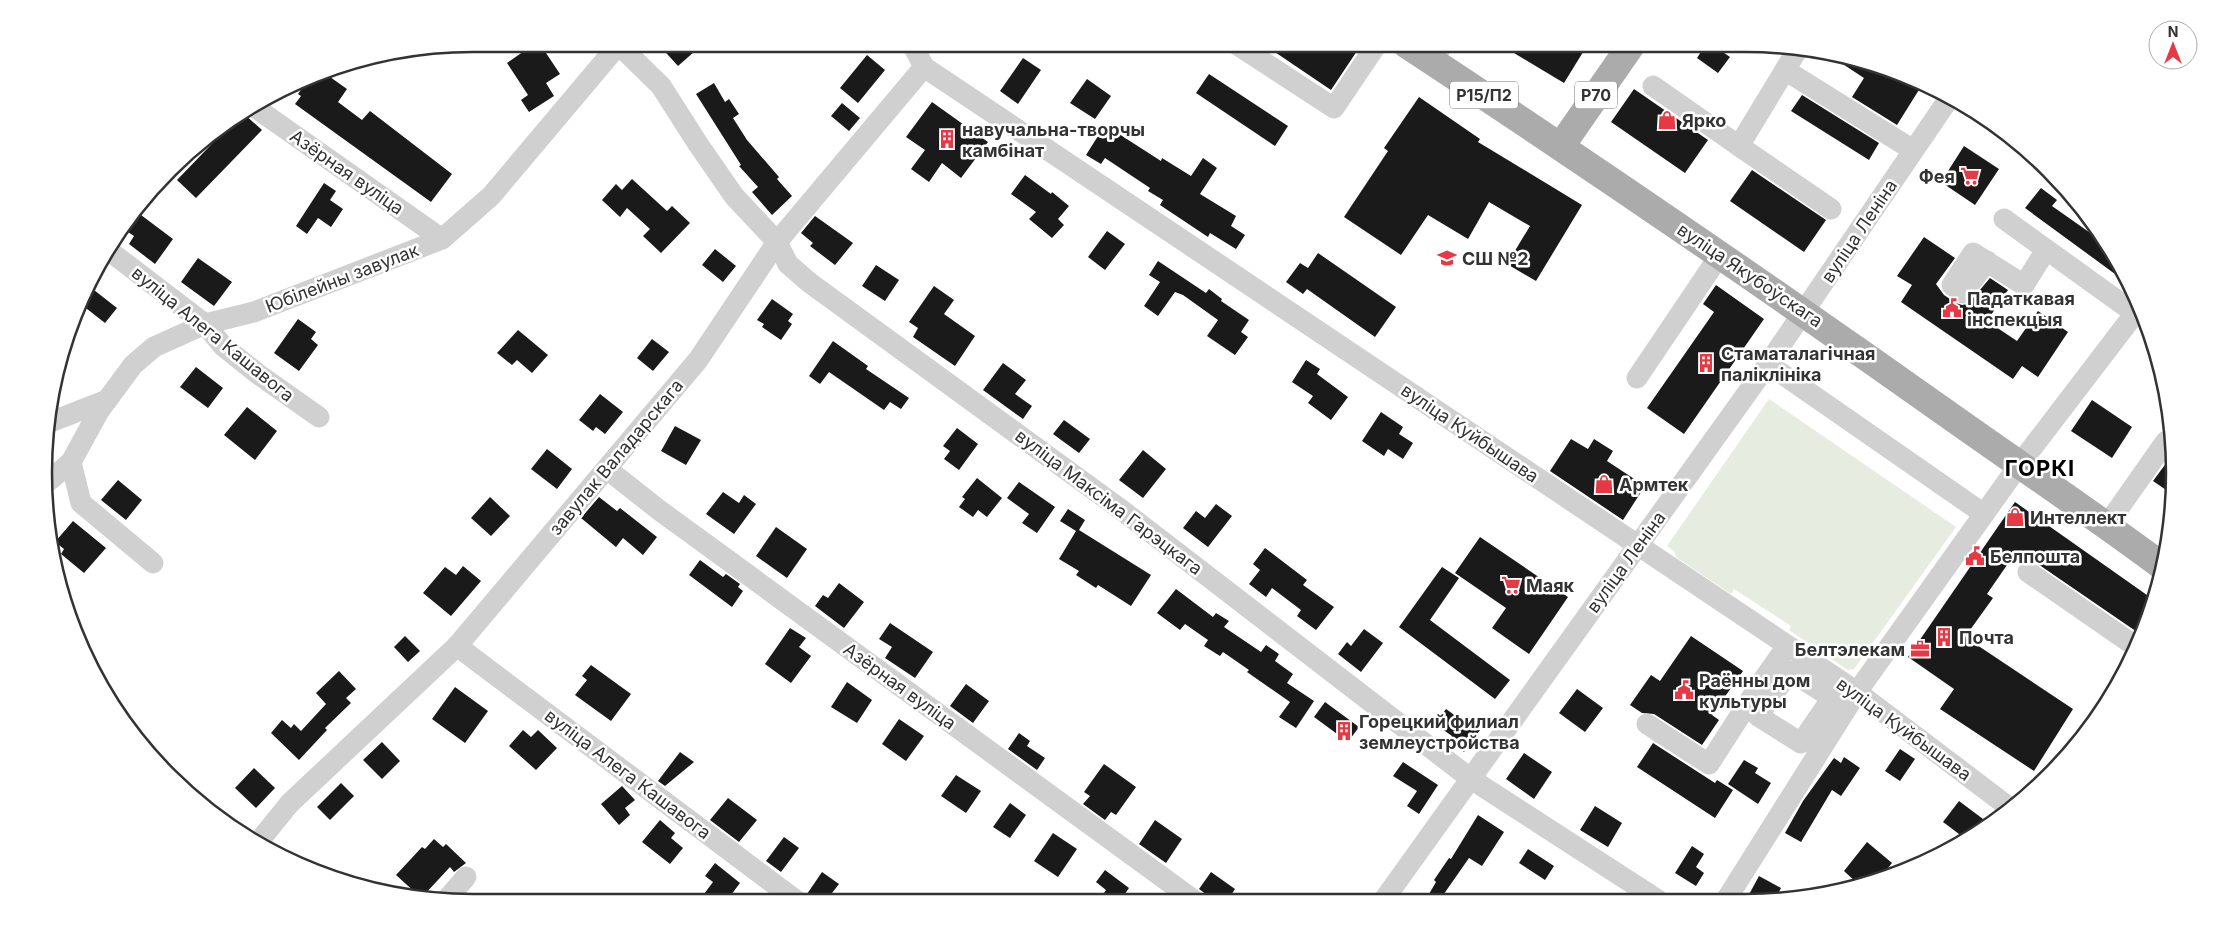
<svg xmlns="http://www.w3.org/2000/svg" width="2218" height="947" font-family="Inter,sans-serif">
<rect width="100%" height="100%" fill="#fff"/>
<!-- green -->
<polygon fill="#e6ecdf" points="1769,399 1956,527 1854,669 1848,670 1789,630 1791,626 1734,589 1731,594 1677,558 1674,551 1667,546"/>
<!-- building -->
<g fill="#1a1a1a">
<polygon points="658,44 703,44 678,66"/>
<polygon points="1263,44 1354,44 1359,48 1331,90"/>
<polygon points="1499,44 1588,44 1564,83"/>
<polygon points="1706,44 1711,44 1730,57 1718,73 1697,58"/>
<polygon points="530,47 534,53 542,47 560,74 546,83 554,96 529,112 521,100 528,95 507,63"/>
<polygon points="867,55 885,70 858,103 840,88"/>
<polygon points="1023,58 1041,70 1018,104 1000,91"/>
<polygon points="1835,59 1882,66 1922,85 1897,125 1852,97 1864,78"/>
<polygon points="323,72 347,89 338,102 362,120 370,111 452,174 431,202 295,104 301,96 298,94 309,78"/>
<polygon points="1209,74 1288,126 1275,146 1196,93"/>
<polygon points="1087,79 1111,96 1095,119 1070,103"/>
<polygon points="714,83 725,102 729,99 739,114 733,118 747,140 779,177 777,179 792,196 772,215 752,192 758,187 739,166 741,165 696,94"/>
<polygon points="1634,89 1708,140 1685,173 1611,122"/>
<polygon points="1802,95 1879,143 1869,160 1791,111"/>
<polygon points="1419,97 1480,139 1478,142 1582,205 1536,281 1507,264 1530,226 1489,202 1468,239 1428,215 1401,255 1344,217 1388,151 1384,148"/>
<polygon points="932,102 988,142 961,178 942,163 929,182 911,169 925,150 906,137"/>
<polygon points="842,103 860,118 849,131 831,116"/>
<polygon points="243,113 262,130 196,198 177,180 232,123 230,122"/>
<polygon points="1105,125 1161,161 1162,158 1191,176 1203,158 1217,168 1200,194 1236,216 1231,226 1245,235 1236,249 1210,233 1208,237 1160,205 1163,200 1148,191 1150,188 1105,158 1101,164 1086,155"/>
<polygon points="1964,146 1999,169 1975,205 1941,182"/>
<polygon points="1752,170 1826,220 1804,252 1730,201"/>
<polygon points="1025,175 1051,194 1052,192 1069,206 1058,219 1064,225 1052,238 1029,219 1036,212 1011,194"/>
<polygon points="632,179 667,211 672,206 690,223 661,253 643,236 650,229 627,208 620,217 602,200 616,184 622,190"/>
<polygon points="324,183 336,191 330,200 343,209 331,227 318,218 307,234 296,226"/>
<polygon points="2041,188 2057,200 2052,206 2106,244 2130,285 2025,208"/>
<polygon points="141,215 173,239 155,264 129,244 134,236 128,232"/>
<polygon points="815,216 853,243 835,265 810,246 813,243 801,233"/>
<polygon points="1107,231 1125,244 1105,270 1088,257"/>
<polygon points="1924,237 1955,258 1936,284 1944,295 1956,303 1962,305 1968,304 1990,278 2008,290 1987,321 2017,341 2038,311 2068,332 2038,377 2022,366 2013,379 1901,302 1912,285 1897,276"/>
<polygon points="715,249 736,266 723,282 702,265"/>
<polygon points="1318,253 1396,307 1375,337 1307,289 1303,294 1286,282 1300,263 1308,268"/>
<polygon points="198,258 232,282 214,306 181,282"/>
<polygon points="1158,261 1206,293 1209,289 1222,299 1221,301 1249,320 1241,332 1248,337 1235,355 1207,336 1218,320 1183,295 1175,292 1158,316 1144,306 1160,282 1149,275"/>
<polygon points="876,265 899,280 885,301 862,286"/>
<polygon points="1716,285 1764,319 1684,434 1647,408 1714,312 1703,304"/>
<polygon points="934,286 954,300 944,314 975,336 955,366 913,337 918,328 909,322"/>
<polygon points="94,290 117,308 105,323 82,305"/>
<polygon points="772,299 793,314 788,321 792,324 781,340 762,327 764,324 757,320"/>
<polygon points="298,319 316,332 311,339 318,345 299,371 274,353"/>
<polygon points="518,330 548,355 532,373 517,360 512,365 497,353"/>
<polygon points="652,339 669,352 653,371 637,358"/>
<polygon points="833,341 868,366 866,369 909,398 901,409 890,402 884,410 829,372 820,384 809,376"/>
<polygon points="1306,360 1320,369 1317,374 1348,397 1331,420 1308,403 1313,396 1292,382"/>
<polygon points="1003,363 1026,380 1015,394 1032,406 1023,419 983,390"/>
<polygon points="196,367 223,388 208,408 180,387"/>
<polygon points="600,394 623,412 605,434 596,427 593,431 579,420"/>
<polygon points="2092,400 2132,427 2112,458 2071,431"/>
<polygon points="247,407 277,431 255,460 224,435"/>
<polygon points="1381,412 1403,427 1399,434 1413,443 1403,459 1388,449 1384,456 1362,441"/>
<polygon points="1064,420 1090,439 1079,453 1053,434"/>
<polygon points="675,426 701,440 686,465 661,451"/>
<polygon points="957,428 978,444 959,470 944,459 950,451 943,446"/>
<polygon points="1571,439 1588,449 1594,439 1613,451 1607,461 1645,486 1623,520 1550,471"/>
<polygon points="547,449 572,469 557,489 531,469"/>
<polygon points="1143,450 1166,469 1143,498 1119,480"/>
<polygon points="2170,458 2173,458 2172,494 2153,481"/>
<polygon points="977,478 1002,498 987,517 978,510 973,517 959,507 965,499 962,497"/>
<polygon points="118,480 142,500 126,520 101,500"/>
<polygon points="1019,482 1055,507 1037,533 1022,523 1029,514 1007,498"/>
<polygon points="723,492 739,503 744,495 756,504 734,534 706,514"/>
<polygon points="490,497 510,516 491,536 471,518"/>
<polygon points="599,497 617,511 620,508 657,537 643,555 623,538 616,547 581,518"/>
<polygon points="2015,502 2154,600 2152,611 2140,634 2035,562 2027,560 2016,552 1987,594 1993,598 1965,637 2073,709 2034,771 1940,709 1954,689 1908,657"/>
<polygon points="1216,504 1232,516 1208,547 1183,528 1196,511 1205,518"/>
<polygon points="1068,509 1085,520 1079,530 1151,575 1131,606 1098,585 1096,588 1076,575 1079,571 1059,559 1076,531 1060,521"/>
<polygon points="73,521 106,548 84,573 61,554 64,549 55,542"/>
<polygon points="776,527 807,549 787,578 756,556"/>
<polygon points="1480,537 1568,597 1529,654 1492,628 1506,608 1455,573"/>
<polygon points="1265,548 1307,580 1303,585 1334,607 1316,630 1297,616 1301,610 1272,588 1266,597 1249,584 1260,570 1253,564"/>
<polygon points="700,560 723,577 726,574 740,584 738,587 743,591 732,607 689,575"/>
<polygon points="463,566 481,581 451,616 423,593 445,567 456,575"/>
<polygon points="1442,567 1459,578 1430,620 1510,680 1495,699 1399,627"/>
<polygon points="839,583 864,602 844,628 815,606 823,595 828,598"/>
<polygon points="1176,589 1213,617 1216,613 1229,621 1224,627 1261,652 1266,645 1279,654 1275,661 1293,674 1287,683 1314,701 1296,728 1279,717 1290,702 1247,672 1249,670 1223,652 1220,656 1204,646 1208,640 1185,624 1180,630 1157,613"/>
<polygon points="890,623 933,652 915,678 885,658 892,647 879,639"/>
<polygon points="790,628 806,638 799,647 811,656 791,683 765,664"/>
<polygon points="1364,629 1383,643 1361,672 1338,654 1347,642 1351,646"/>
<polygon points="405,636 420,651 408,662 394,647"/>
<polygon points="1691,636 1743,671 1712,715 1719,720 1702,745 1654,714 1642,713 1630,705 1651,675 1660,681"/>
<polygon points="591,665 631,694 611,721 575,695 587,680 582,676"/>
<polygon points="339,671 356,689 346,698 351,703 325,728 327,730 299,760 271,733 282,720 291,728 294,724 301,731 326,704 316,693"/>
<polygon points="847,682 872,700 857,723 831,707"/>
<polygon points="966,684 989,701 973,723 950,706"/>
<polygon points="455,687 488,711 465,743 432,719"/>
<polygon points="1577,689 1603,708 1585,732 1559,713"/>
<polygon points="1325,702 1359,727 1348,742 1314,717"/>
<polygon points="1446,709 1460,719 1462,717 1480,730 1464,752 1449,741 1452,736 1435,724"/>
<polygon points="899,719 924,736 906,761 882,744"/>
<polygon points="523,730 531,737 538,730 557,748 536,770 509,746"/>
<polygon points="1019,733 1030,741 1027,746 1045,758 1037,770 1008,749"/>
<polygon points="382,742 400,761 382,779 363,760"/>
<polygon points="1653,743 1715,783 1717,780 1733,790 1715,818 1637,767"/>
<polygon points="1900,749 1915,759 1900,781 1885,771"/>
<polygon points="680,752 694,762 665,786 658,781"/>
<polygon points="1524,753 1552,772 1534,799 1506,779"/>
<polygon points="1844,757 1860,768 1841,796 1832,790 1801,842 1785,833 1803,801 1834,758 1841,763"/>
<polygon points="1744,760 1758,768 1755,773 1771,783 1758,804 1728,784"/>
<polygon points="1403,762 1438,785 1419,814 1407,806 1417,791 1393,776"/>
<polygon points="1104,764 1136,787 1116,815 1111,812 1105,820 1083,804 1090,796 1084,792"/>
<polygon points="254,768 275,788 256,808 235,788"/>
<polygon points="956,775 981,791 966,813 941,796"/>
<polygon points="341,783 354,796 330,820 317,807"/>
<polygon points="622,786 635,800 625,808 630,815 619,825 601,804"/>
<polygon points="728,798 757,820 739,842 710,820"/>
<polygon points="1959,801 1987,822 1963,837 1943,822"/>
<polygon points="1010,803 1026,815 1010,838 993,827"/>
<polygon points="1595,806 1622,823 1608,847 1580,830"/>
<polygon points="1478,815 1504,832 1482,866 1469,858 1439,901 1429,894 1436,882 1434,880 1449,858 1451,859"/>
<polygon points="660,820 675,833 671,838 683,848 670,864 642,842"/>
<polygon points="1155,820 1182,839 1166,863 1139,844"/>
<polygon points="1053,833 1077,849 1058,877 1034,861"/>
<polygon points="784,837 799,848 781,872 766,861"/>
<polygon points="434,839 443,847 446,844 466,863 454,872 450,867 424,895 417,894 396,875 422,847 425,849"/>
<polygon points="1867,842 1892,863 1880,878 1858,884 1844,871"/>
<polygon points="1692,846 1704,854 1696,867 1704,873 1696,886 1675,873"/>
<polygon points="1528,849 1554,866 1545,880 1519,863"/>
<polygon points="715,863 740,883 725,903 715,903 704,894 713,882 705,876"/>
<polygon points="1105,870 1129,888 1120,901 1098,902 1106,890 1096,882"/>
<polygon points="822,872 839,884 825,902 814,902 807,894"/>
<polygon points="1211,872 1235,889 1227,901 1215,901 1199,889"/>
<polygon points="1759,876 1781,888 1775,900 1746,900"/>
</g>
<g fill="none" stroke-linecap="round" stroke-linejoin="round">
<!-- minor -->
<g stroke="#d0d0d0" stroke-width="21">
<polyline points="618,44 661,86 698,144 734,196 777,242 788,264 810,283 1123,511 1471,779 1658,900"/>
<polyline points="1236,44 1334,108 1377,44"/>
<polyline points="1796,52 1785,70 1913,150"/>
<polyline points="1432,61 1443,44"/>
<polyline points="924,67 1857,692 2010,808"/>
<polyline points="1653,86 1739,146 1785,70"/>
<polyline points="253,106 442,239"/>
<polyline points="1739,146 1831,209"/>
<polyline points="2004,219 2136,314"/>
<polyline points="108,250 205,324 223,346 258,374 319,417"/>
<polyline points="1987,261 1963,293 1952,285 1973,253 2024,285 2046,250"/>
<polyline points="1768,364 1984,514"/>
<polyline points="1637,378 1720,255"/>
<polyline points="48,423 107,400"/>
<polyline points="71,462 81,503 153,563"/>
<polyline points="607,469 659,510 1195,901"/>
<polyline points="50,480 71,462 99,411 133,365 154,347 205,324 254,312 442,239 491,196 619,44"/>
<polyline points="2107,525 2166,441 2173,446"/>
<polyline points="2028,572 2135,646"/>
<polyline points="457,646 798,902"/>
<polyline points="1777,689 1758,716 1801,743 1832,698 1790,671 1777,689 1763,680 1787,646"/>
<polyline points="1647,724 1709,764 1763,680"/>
<polyline points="260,840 290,803 457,646 698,360 777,242 924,67 912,44"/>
<polyline points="447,899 466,877"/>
<polyline points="1726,900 1857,692 2019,465 2139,308"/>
<polyline points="1383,901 1768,364 1950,97"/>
</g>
<!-- major -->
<g stroke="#ababab" stroke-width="28">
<path d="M1406,44C1596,169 1784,298 1970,430C2034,475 2099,519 2162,566"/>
<polyline points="1561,146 1632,44"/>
</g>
</g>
<!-- icons -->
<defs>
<g id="shop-bare" transform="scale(1.5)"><path d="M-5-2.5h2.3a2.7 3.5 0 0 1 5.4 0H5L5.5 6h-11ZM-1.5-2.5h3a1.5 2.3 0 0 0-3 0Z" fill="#e63946" stroke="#fff" stroke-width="2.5" paint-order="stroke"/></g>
<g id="building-bare" transform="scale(1.5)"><path d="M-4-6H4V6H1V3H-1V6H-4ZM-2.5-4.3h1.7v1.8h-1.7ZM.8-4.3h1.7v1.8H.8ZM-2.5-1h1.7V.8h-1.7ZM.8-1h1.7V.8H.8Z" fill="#e63946" stroke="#fff" stroke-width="2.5" paint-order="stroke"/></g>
<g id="supermarket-bare" transform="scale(1.5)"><path d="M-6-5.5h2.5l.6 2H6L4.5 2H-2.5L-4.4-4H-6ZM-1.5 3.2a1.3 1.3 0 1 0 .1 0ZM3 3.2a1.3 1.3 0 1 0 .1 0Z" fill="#e63946" stroke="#fff" stroke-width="2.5" paint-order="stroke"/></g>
<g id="school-bare" transform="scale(1.5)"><path d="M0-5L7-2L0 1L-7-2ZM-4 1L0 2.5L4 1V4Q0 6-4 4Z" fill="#e63946" stroke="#fff" stroke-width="2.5" paint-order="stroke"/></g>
<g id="civic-bare" transform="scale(1.5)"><path d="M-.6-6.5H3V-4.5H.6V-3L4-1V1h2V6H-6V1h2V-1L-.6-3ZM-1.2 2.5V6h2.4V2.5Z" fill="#e63946" stroke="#fff" stroke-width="2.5" paint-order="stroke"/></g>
<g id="office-bare" transform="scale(1.5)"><path d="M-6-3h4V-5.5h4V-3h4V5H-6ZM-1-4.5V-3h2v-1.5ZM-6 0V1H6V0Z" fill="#e63946" stroke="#fff" stroke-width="2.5" paint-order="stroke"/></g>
</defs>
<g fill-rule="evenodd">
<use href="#shop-bare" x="1667" y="120"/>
<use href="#building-bare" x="947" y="139"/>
<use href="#supermarket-bare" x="1970" y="176"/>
<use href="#school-bare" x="1447" y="258"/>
<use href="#civic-bare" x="1952" y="308"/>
<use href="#building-bare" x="1706" y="363"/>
<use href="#shop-bare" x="1604" y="484"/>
<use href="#shop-bare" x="2015" y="517"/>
<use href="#civic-bare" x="1975" y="556"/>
<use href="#supermarket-bare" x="1511" y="585"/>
<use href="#building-bare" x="1944" y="637"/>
<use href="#office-bare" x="1920" y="649"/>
<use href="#civic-bare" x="1684" y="690"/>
<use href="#building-bare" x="1344" y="731"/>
</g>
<g text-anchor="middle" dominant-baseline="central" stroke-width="5" stroke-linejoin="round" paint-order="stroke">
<!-- shield labels -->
<g fill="#fff" stroke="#707070" stroke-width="1">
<rect x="1450" y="81.5" width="68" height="27" rx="4"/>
<rect x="1575" y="81.5" width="42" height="27" rx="4"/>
</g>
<g font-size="16" font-weight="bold" fill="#333">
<text x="1484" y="95">Р15/П2</text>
<text x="1596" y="95">Р70</text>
</g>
<!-- poi labels -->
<g font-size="18" font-weight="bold" fill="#333" stroke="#fff" text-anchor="start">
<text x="1682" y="120">Ярко</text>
<text x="962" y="129">навучальна-творчы<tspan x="962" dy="21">камбінат</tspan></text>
<text x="1955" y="176" text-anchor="end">Фея</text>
<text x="1462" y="258">СШ №2</text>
<text x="1967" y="298">Падаткавая<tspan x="1967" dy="21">інспекцыя</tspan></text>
<text x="1721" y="353">Стаматалагічная<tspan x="1721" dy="21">паліклініка</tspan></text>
<text x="1619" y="484">Армтек</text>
<text x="2030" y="517">Интеллект</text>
<text x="1990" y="556">Белпошта</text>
<text x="1526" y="585">Маяк</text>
<text x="1959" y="637">Почта</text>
<text x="1905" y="649" text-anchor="end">Белтэлекам</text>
<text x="1699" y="680">Раённы дом<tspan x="1699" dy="21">культуры</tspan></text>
<text x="1359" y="721">Горецкий филиал<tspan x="1359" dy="21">землеустройства</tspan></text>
</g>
<!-- street labels -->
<g font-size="18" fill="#333" stroke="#fff">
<text transform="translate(347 172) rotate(35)">Азёрная вуліца</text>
<text transform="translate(1859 231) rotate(-56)">вуліца Леніна</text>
<text transform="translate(1750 275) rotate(34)">вуліца Якубоўскага</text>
<text transform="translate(342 278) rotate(-21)">Юбілейны завулак</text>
<text transform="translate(213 334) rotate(39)">вуліца Алега Кашавога</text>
<text transform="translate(1470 433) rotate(34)">вуліца Куйбышава</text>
<text transform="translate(616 457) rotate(-50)">завулак Валадарскага</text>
<text transform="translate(1109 502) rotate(37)">вуліца Максіма Гарэцкага</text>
<text transform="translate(1626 562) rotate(-54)">вуліца Леніна</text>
<text transform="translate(900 686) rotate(36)">Азёрная вуліца</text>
<text transform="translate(1904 729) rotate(36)">вуліца Куйбышава</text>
<text transform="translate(628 774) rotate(37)">вуліца Алега Кашавога</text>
</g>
<!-- district labels -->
<g font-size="22" font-weight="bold" letter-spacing="1" fill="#000" stroke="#fff">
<text x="2040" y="468">ГОРКІ</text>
</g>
</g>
<!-- crop -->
<path d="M0 0H2218V947H0ZM473 52H1745A421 421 0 0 1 2166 473V473A421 421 0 0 1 1745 894H473A421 421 0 0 1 52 473V473A421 421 0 0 1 473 52Z" fill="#fff" fill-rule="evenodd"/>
<path fill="none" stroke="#333" stroke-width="2.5" d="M473 52H1745A421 421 0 0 1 2166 473V473A421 421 0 0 1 1745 894H473A421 421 0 0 1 52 473V473A421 421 0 0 1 473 52Z"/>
<!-- north arrow -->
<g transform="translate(2173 45)"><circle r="24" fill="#ffffff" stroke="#adadad"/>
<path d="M0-4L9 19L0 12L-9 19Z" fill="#e63946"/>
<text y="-8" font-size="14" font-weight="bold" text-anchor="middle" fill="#333333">N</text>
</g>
</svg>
